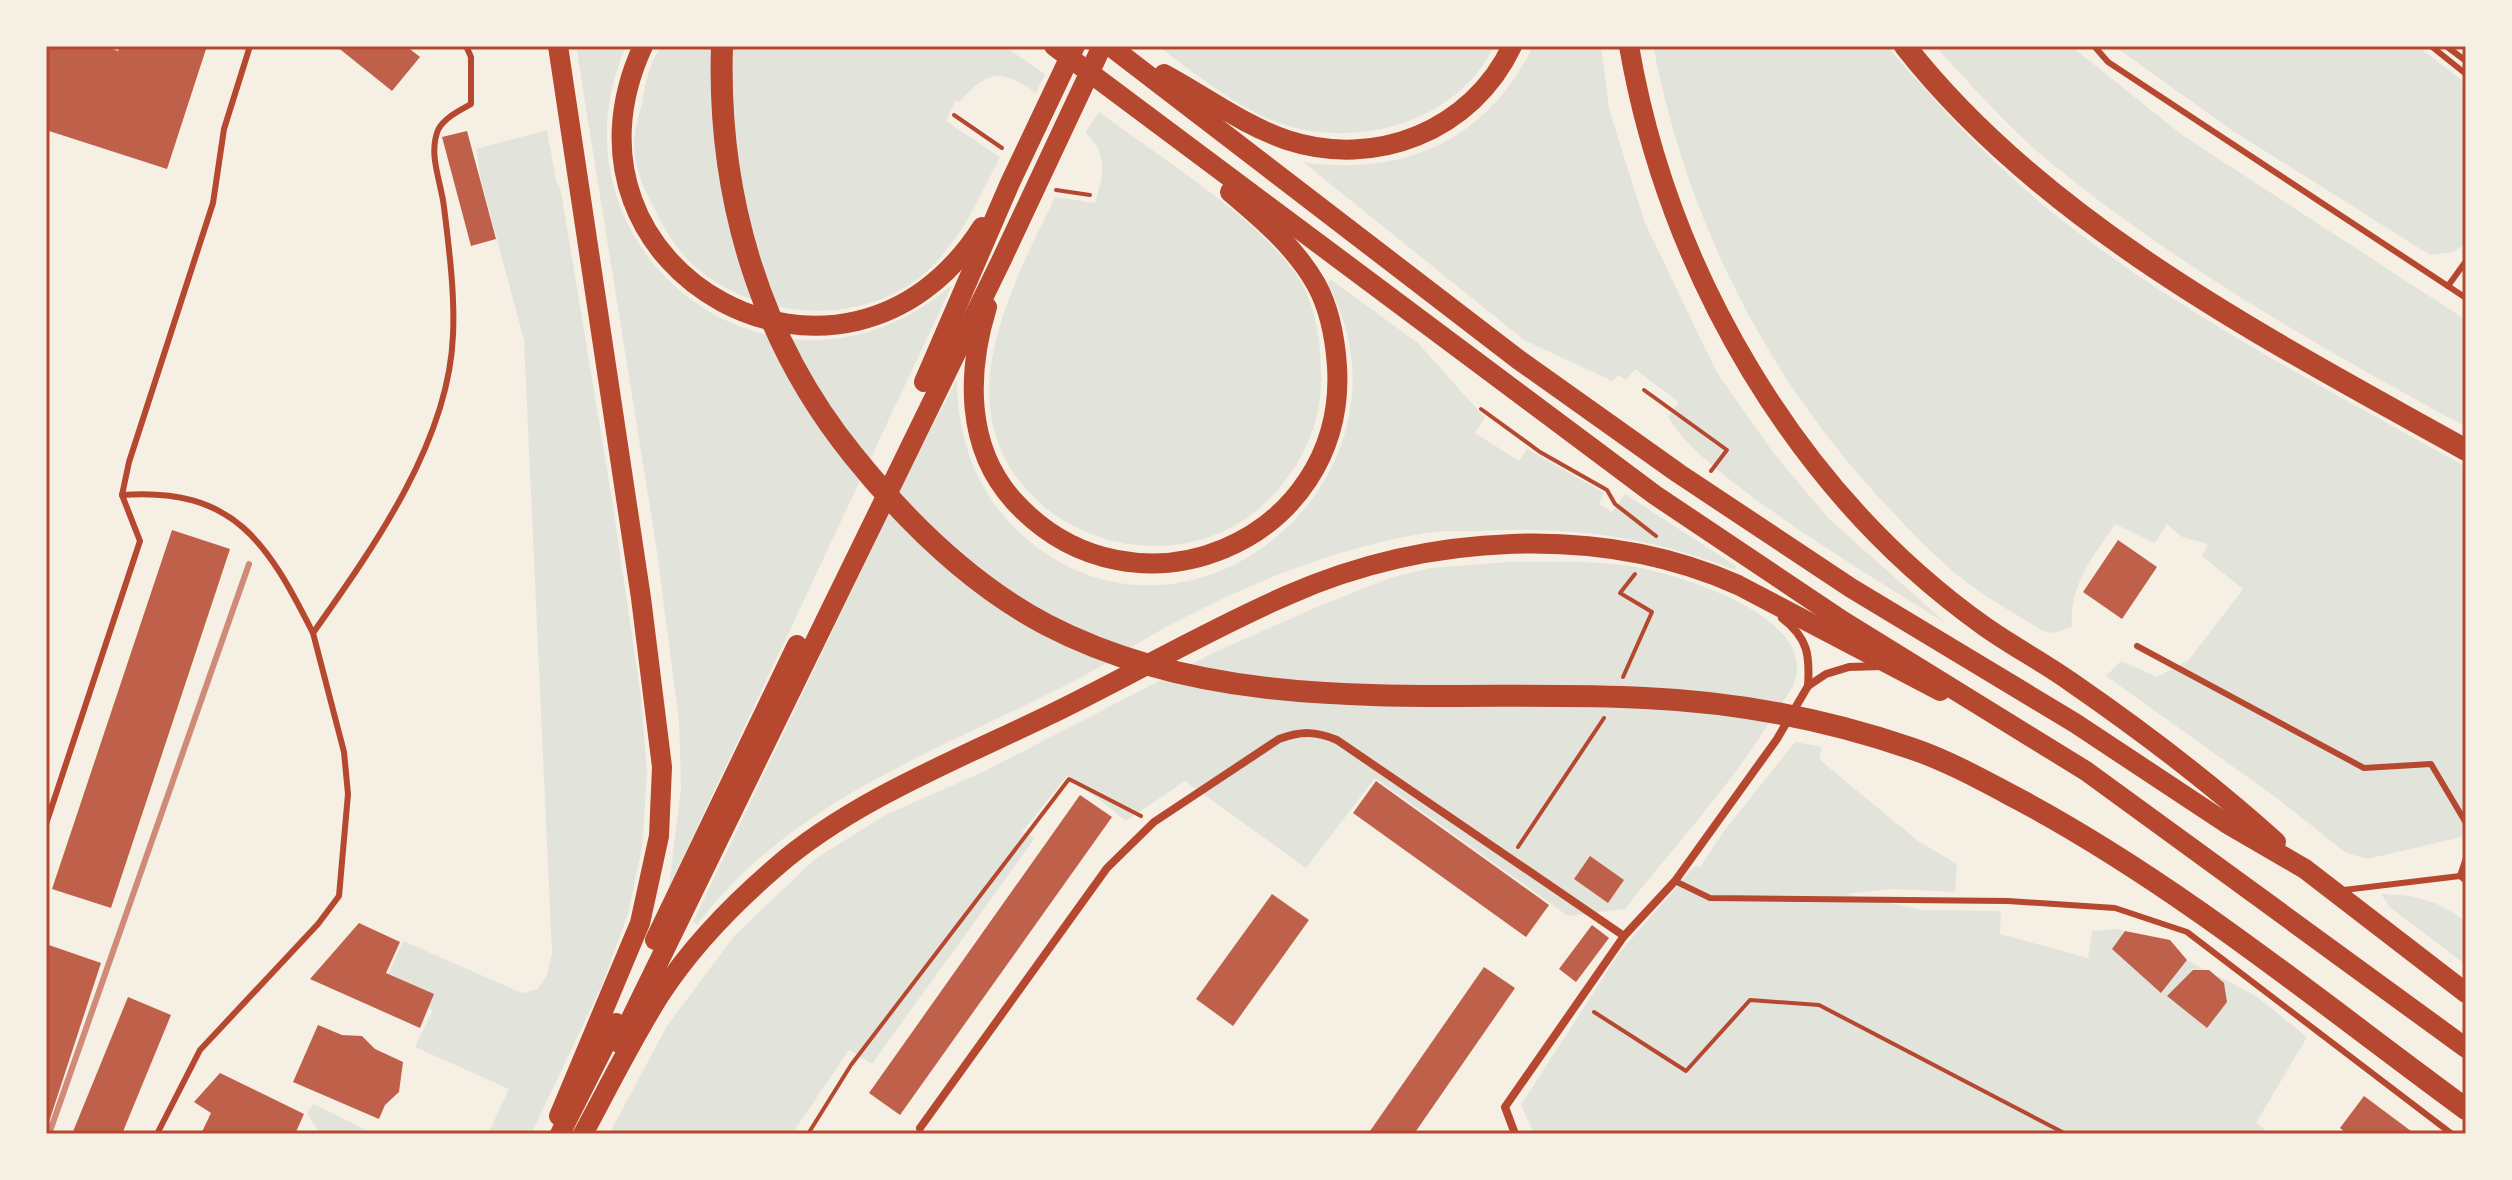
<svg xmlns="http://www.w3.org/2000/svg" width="2512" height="1180" font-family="'Work Sans',sans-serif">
<rect width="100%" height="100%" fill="#f6efe4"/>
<!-- green -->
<g fill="#e2e4dc">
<path d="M576,46H626C537,250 777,436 952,285L669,887L681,788L679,721L656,545Z"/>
<path d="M661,46H1004L1045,74L1036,93C1001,68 988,70 959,102L956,100L946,121L1000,157C980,197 959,243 925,273C859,330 747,320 687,259C673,244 663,226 654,208C644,190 634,166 634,145C634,131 639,116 642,103C645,83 650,63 661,46Z"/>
<path d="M1158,46H1494C1457,125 1349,152 1271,120C1231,103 1193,72 1158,46Z"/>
<path d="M1533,46H1601L1609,109L1645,223L1716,371L1772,451L1828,518L1947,624C1886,585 1695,473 1668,416L1679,402L1635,369L1626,380L1618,375L1612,381L1524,340L1303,162C1404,177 1488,140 1533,46Z"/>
<path d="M1653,46H1887C1939,107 1995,167 2058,217C2183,316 2328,389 2466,467V836L2367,859L2346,853L2278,799L2106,676L2121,661L2157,677L2188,661L2243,589L2202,556L2208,544L2182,537L2167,524L2155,543L2115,524C2093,558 2069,584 2072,627L2054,633L2043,631C2018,615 1990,600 1966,582C1938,560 1912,533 1887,506C1766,378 1687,220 1653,46Z"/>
<path d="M1935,46H2071L2182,135L2466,320V427C2320,348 2175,265 2046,159C2006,125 1971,85 1935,46Z"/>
<polygon points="2114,46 2417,46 2466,83 2466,244 2452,252 2430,255 2233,131"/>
<path d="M1099,112C1159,157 1256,216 1298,277C1316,305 1321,343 1321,376C1322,416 1308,451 1284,482C1186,611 967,531 991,366C1000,306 1029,251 1055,197L1095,203C1103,177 1109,152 1085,133Z"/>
<polygon points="547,130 556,181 561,191 613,506 641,697 647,774 642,847 628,914 602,985 531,1134 488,1134 509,1089 415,1047 433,1010 383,986 403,941 522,993 538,989 547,975 552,953 524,340 481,180 476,149"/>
<path d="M1330,279L1418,343L1485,418L1475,433L1519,461L1527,449L1604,493L1599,504L1612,512L1625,494L1736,566L1735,570C1650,537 1572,526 1481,531C1461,531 1440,530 1420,534C1337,548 1252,582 1177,621C1143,639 1112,661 1078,679C944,749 791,799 697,925L693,922L879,534L872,518L907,475L957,379C957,438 977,495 1023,536C1187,681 1431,479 1328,284Z"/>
<path d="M1508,562C1548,562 1590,560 1630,566C1675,573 1815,615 1795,680C1792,692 1780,705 1773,716C1732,785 1674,846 1625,909L1568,916L1375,778L1306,868L1185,781L1126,821L1068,775L1022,832L1035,838L872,1064L849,1050L792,1134H609L667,1026L735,935L815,859L858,832L885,815L981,773L1215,652L1319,606L1393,577L1431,568Z"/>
<polygon points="1795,742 1822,747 1819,758 1827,766 1918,841 1957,864 1955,892 1892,889 1845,894 1923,910 2001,911 2000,934 2088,958 2092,931 2119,929 2191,962 2256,996 2307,1037 2256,1123 2271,1134 1534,1134 1521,1105 1619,953 1695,866 1700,867 1724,831"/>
<path d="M2381,894C2416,895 2438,900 2466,922V965L2390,907Z"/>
<polygon points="313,1104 375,1134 320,1134 307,1114"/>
</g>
<!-- building -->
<g fill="#bf614a">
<polygon points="46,46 104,46 118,51 120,46 207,46 167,169 46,130"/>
<polygon points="336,46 406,46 420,57 392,91"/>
<polygon points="467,131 496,239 471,246 442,137"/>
<polygon points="172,530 230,549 111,908 52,889"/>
<polygon points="2118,540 2157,567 2122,619 2083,592"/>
<polygon points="1376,781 1549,905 1526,937 1353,813"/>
<polygon points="1080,795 1112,817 900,1115 869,1093"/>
<polygon points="1590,856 1624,880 1608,903 1574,879"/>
<polygon points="1272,894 1309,920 1233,1026 1196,999"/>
<polygon points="359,923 400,942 386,973 434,994 420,1028 310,979"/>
<polygon points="1592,925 1609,938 1576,982 1559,969"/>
<polygon points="2125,931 2170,940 2187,960 2161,993 2112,949"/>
<polygon points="46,944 101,963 47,1128 46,1128"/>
<polygon points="1484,967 1515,988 1414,1134 1368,1134"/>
<polygon points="2193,970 2209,970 2224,983 2227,1002 2207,1028 2167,996"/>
<polygon points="128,997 171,1015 122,1134 72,1134"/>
<polygon points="318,1025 342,1035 362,1036 375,1049 403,1062 399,1092 385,1105 379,1119 293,1082"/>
<polygon points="220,1073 304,1114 295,1134 201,1134 211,1113 194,1102"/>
<polygon points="2364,1096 2415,1134 2347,1134 2340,1128"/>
</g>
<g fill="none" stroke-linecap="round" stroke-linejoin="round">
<!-- path -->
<g stroke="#b5482f" stroke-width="4">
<polyline points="954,115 1002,148"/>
<polyline points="1056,190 1090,195"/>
<polyline points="1644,390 1727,450 1711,471"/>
<polyline points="1481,409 1540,452 1607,490 1615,504 1656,536"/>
<polyline points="1623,677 1652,612 1620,593 1635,574"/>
<polyline points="1518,847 1604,718"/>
<polyline points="1594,1012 1686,1071 1750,1000 1819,1005 2066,1134"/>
<polyline points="808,1134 851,1065 1069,779 1141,816"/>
</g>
<!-- service -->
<g stroke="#b5482f" stroke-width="6">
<polyline points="2094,46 2108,62 2466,298"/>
<polyline points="2431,46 2466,74"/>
<polyline points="2446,46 2466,61"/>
<polyline points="2448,286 2466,261"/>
<path d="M122,495C234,487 267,542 313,633"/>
<polyline points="2137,646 2364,768 2431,764 2466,823"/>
<polyline points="46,824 140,541 122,495 129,462 213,203 224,129 250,46"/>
<polyline points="2460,876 2466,858"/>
<polyline points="1675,881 1710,898 2008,901 2115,908 2187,932 2452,1134"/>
<polyline points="2344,890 2460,876 2466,881"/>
<path d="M157,1134L200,1050L318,924L339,896L348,794L344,752L313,633C373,548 449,442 453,335C455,294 449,248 444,207C441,181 428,155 438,130C444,118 460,110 471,104V57L466,46"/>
</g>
<!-- minor -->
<g stroke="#b5482f" stroke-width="8">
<path d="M1782,618C1808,638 1810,655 1808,686"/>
<path d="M920,1128L1107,868L1154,822L1279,739C1301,731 1316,731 1337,740L1624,936"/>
<polyline points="1515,1134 1505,1107 1624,936 1675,881 1777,739 1808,686 1826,674 1849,667 1882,666"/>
</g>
<!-- trunk -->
<g stroke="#b5482f" stroke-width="20">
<polyline points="558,46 641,598 662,767 659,836 640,923 559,1116"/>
<path d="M643,46C538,273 846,441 982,227"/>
<polyline points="1054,46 1655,495 1843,621 2086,771 2466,1048"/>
<polyline points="1110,46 1519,360 1678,473 1851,588 2075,723 2226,823 2305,869 2466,993"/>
<path d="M1629,46C1668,272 1796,492 1984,626C2012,646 2043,662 2071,682C2142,731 2212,784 2276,842"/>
<path d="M1164,74C1205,96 1243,125 1287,140C1375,169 1472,131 1512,46"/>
<path d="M987,307C967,372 965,447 1014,501C1133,632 1348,542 1337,366C1335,338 1330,309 1316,284C1295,247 1262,219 1230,192"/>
<polyline points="924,382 1010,183 1075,46"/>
<polyline points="655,940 797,645"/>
<polyline points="619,1043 1002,259 1102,46"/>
<polyline points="560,1134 616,1023"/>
<path d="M583,1134C608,1088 632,1039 660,995C691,947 733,904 776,867C850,802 958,759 1047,716C1128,677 1205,631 1288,595C1426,534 1599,523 1738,585L1940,691"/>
</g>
<!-- motorway -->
<g stroke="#b5482f" stroke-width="22">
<path d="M722,46C717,194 759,339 853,455C906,521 971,585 1047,625C1232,721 1445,688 1645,698C1734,702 1825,719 1910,748C1949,761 1986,782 2022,801C2180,886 2321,1003 2466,1109"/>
<path d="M1905,46C2045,225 2271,341 2466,450"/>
</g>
<!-- rail -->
<polyline stroke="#cf8b77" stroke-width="6" points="49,1134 249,564"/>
</g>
<!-- border -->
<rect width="2512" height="1180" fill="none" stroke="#f6efe4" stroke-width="96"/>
<rect x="48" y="48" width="2416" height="1084" fill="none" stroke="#b5482f" stroke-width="3"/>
</svg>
